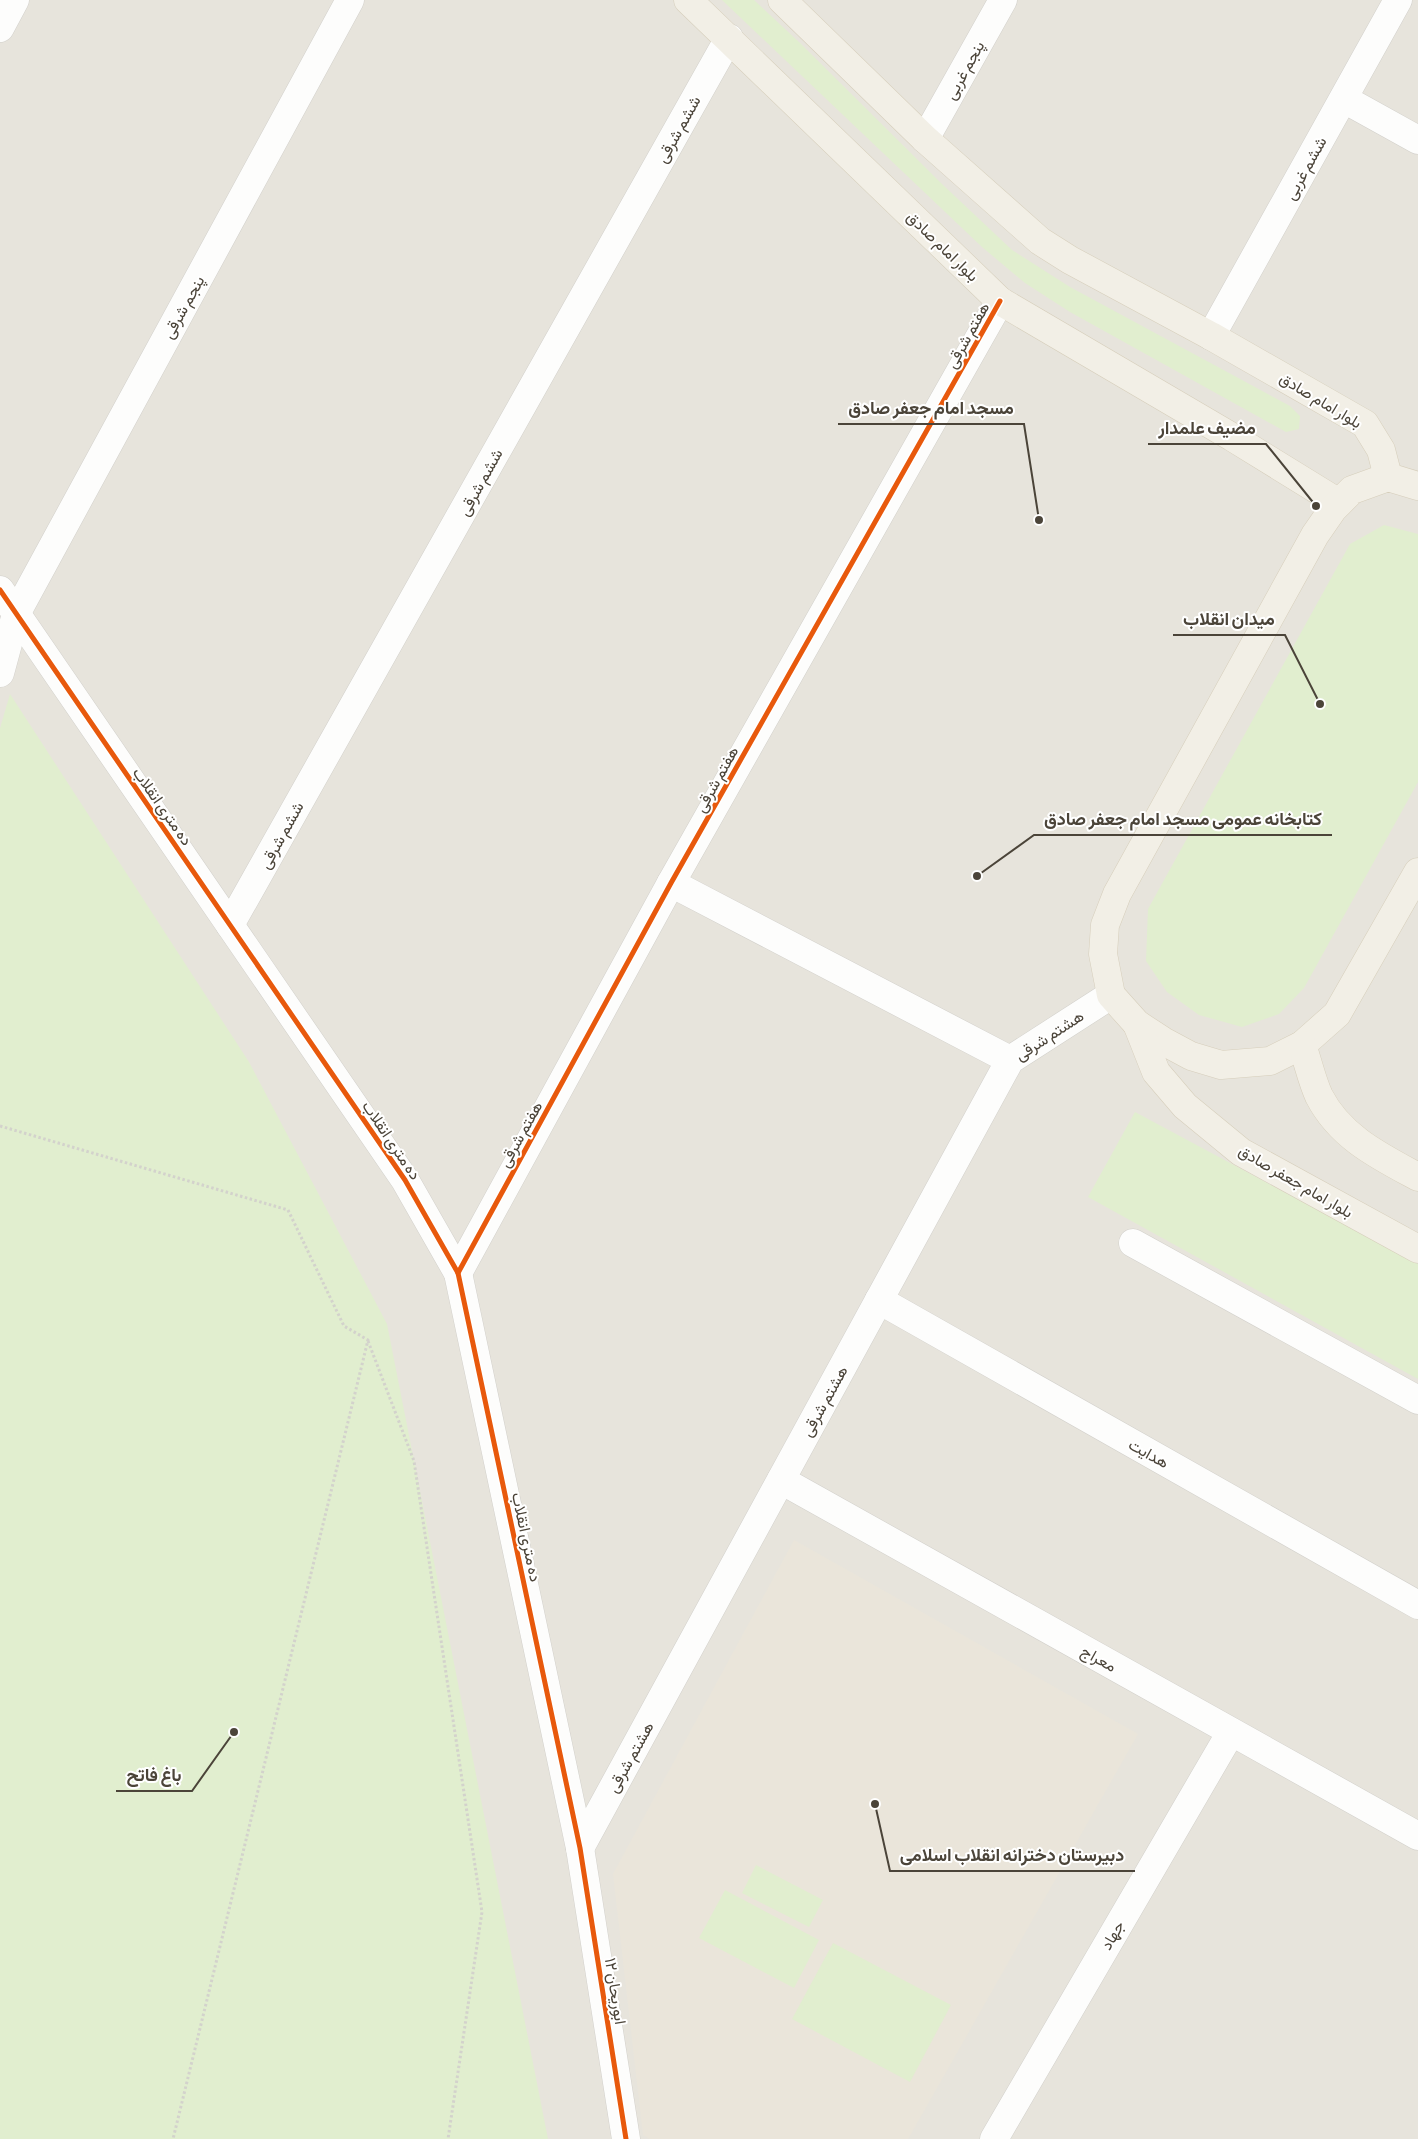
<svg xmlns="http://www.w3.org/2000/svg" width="1418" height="2139" font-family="'Asap Condensed',Vazirmatn,sans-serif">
<rect width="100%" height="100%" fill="#f4f2ee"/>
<!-- residential -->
<rect fill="#e7e4dc" x="0" y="0" width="1418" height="2139"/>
<!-- education -->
<polygon fill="#eae5da" points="794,1540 1138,1734 908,2139 650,2139 643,2135 613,1874"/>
<!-- green -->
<g fill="#e1eecf">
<polygon points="722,0 754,0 799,42 942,184 1012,250 1070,287 1290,406 1300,416 1299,429 1286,432 1070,312 1025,283 982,247"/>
<polygon points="1384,525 1418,534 1418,782 1304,988 1279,1014 1242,1027 1199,1015 1167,992 1146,961 1148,909 1350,544"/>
<polygon points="10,694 249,1062 387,1324 548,2139 0,2139 0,728"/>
<polygon points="1135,1112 1418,1264 1418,1379 1088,1197"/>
<polygon points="756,1865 823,1900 809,1927 742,1893"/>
<polygon points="725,1890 819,1940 794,1988 699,1938"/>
<polygon points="833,1943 951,2005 910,2082 792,2019"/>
</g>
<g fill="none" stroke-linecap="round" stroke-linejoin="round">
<!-- minor casing -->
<g stroke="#d2d0cb" stroke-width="29">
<g id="minor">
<polyline points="0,28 15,0"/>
<polyline points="1344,99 1418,140"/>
<polyline points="925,139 1003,0"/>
<polyline points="1211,336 1398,0"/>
<polyline points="0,590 405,1180 458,1273 580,1848 626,2139"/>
<polyline points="0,673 16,614 350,0"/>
<polyline points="671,883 1010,1060"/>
<polyline points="230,925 729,38"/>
<polyline points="1133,1243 1418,1400"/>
<polyline points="458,1273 671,883 1000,301"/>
<polyline points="879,1300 1418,1605"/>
<polyline points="781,1480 1418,1836"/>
<polyline points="580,1848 1010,1060 1111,995"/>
<polyline points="994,2139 1231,1732"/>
</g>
</g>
<!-- major casing -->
<g stroke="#d6cebb" stroke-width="29">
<g id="major">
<polyline points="688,0 1000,301 1232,437 1339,503"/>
<polyline points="782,0 925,139 1040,241 1070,260 1211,336 1365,424 1381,450 1388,477"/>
<polyline points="1418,486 1388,477 1352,490 1333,509 1315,535 1117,894 1105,925 1103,954 1111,995 1137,1024 1163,1041 1191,1056 1221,1065 1270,1061 1302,1045 1337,1014 1418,872"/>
<polyline points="1137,1024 1156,1072 1185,1106 1241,1152 1418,1249"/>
<path d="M1302,1045C1308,1062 1312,1081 1319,1096C1340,1137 1379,1156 1418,1177"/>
</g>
</g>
<!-- path -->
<g stroke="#d3d2cc" stroke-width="3" stroke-dasharray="2.5 2.5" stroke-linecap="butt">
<polyline points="0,1126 288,1210 344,1326 368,1340 173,2139"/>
<polyline points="368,1341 414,1461 482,1912 448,2139"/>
</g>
<!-- minor -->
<use href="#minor" stroke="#fdfdfc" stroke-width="28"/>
<!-- major -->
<use href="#major" stroke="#f2efe6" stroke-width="28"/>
<!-- cycleway casing -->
<g stroke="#fff" stroke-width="8">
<g id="cycleway">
<polyline points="0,590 405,1180 458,1273 580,1848 626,2139"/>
<polyline points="458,1273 671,883 1000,301"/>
</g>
</g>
<!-- cycleway -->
<use href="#cycleway" stroke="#e8590c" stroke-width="5"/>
</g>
<g text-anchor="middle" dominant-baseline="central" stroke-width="4" stroke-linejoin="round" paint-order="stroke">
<!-- street labels -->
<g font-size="16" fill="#4b4439" stroke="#fff">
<text transform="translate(964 70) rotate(-61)">پنجم غربی</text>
<text transform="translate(678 129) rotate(-61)">ششم شرقی</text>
<text transform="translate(1305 168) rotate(-61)">ششم غربی</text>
<text transform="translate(943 246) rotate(44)">بلوار امام صادق</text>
<text transform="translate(183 307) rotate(-61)">پنجم شرقی</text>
<text transform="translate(967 335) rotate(-61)">هفتم شرقی</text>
<text transform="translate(1321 400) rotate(31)">بلوار امام صادق</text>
<text transform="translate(480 482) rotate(-61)">ششم شرقی</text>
<text transform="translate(716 779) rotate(-61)">هفتم شرقی</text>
<text transform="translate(163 806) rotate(55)">ده متری انقلاب</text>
<text transform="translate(281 835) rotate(-61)">ششم شرقی</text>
<text transform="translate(1049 1035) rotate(-33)">هشتم شرقی</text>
<text transform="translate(520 1134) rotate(-61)">هفتم شرقی</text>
<text transform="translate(392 1140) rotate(56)">ده متری انقلاب</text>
<text transform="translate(1296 1181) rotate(30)">بلوار امام جعفر صادق</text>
<text transform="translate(824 1401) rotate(-61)">هشتم شرقی</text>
<text transform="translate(1149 1453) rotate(29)">هدایت</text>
<text transform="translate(527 1537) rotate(78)">ده متری انقلاب</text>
<text transform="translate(1099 1658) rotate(29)">معراج</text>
<text transform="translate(630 1757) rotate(-61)">هشتم شرقی</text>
<text transform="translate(1112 1935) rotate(-60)">جهاد</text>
<text transform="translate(616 1991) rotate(81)">ابوریحان ۱۲</text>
</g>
</g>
<!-- callouts -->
<path fill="none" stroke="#4b4439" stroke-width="2" d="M1039 520L1024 424H838M1316 506L1266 444H1148M1320 704L1285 635H1173M977 876L1034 835H1332M234 1732L192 1791H116M875 1804L890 1871H1135"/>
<g fill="#4b4439" stroke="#fff" stroke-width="2">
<circle cx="1039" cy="520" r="5"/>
<circle cx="1316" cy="506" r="5"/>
<circle cx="1320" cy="704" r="5"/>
<circle cx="977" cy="876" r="5"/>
<circle cx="234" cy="1732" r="5"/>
<circle cx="875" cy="1804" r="5"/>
</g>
<g font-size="18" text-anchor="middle" font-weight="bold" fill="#4b4439" stroke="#fff" stroke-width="4" stroke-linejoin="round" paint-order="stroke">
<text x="931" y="414">مسجد امام جعفر صادق</text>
<text x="1207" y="434">مضیف علمدار</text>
<text x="1229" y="625">میدان انقلاب</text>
<text x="1183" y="825">کتابخانه عمومی مسجد امام جعفر صادق</text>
<text x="154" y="1781">باغ فاتح</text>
<text x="1012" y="1861">دبیرستان دخترانه انقلاب اسلامی</text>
</g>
</svg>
